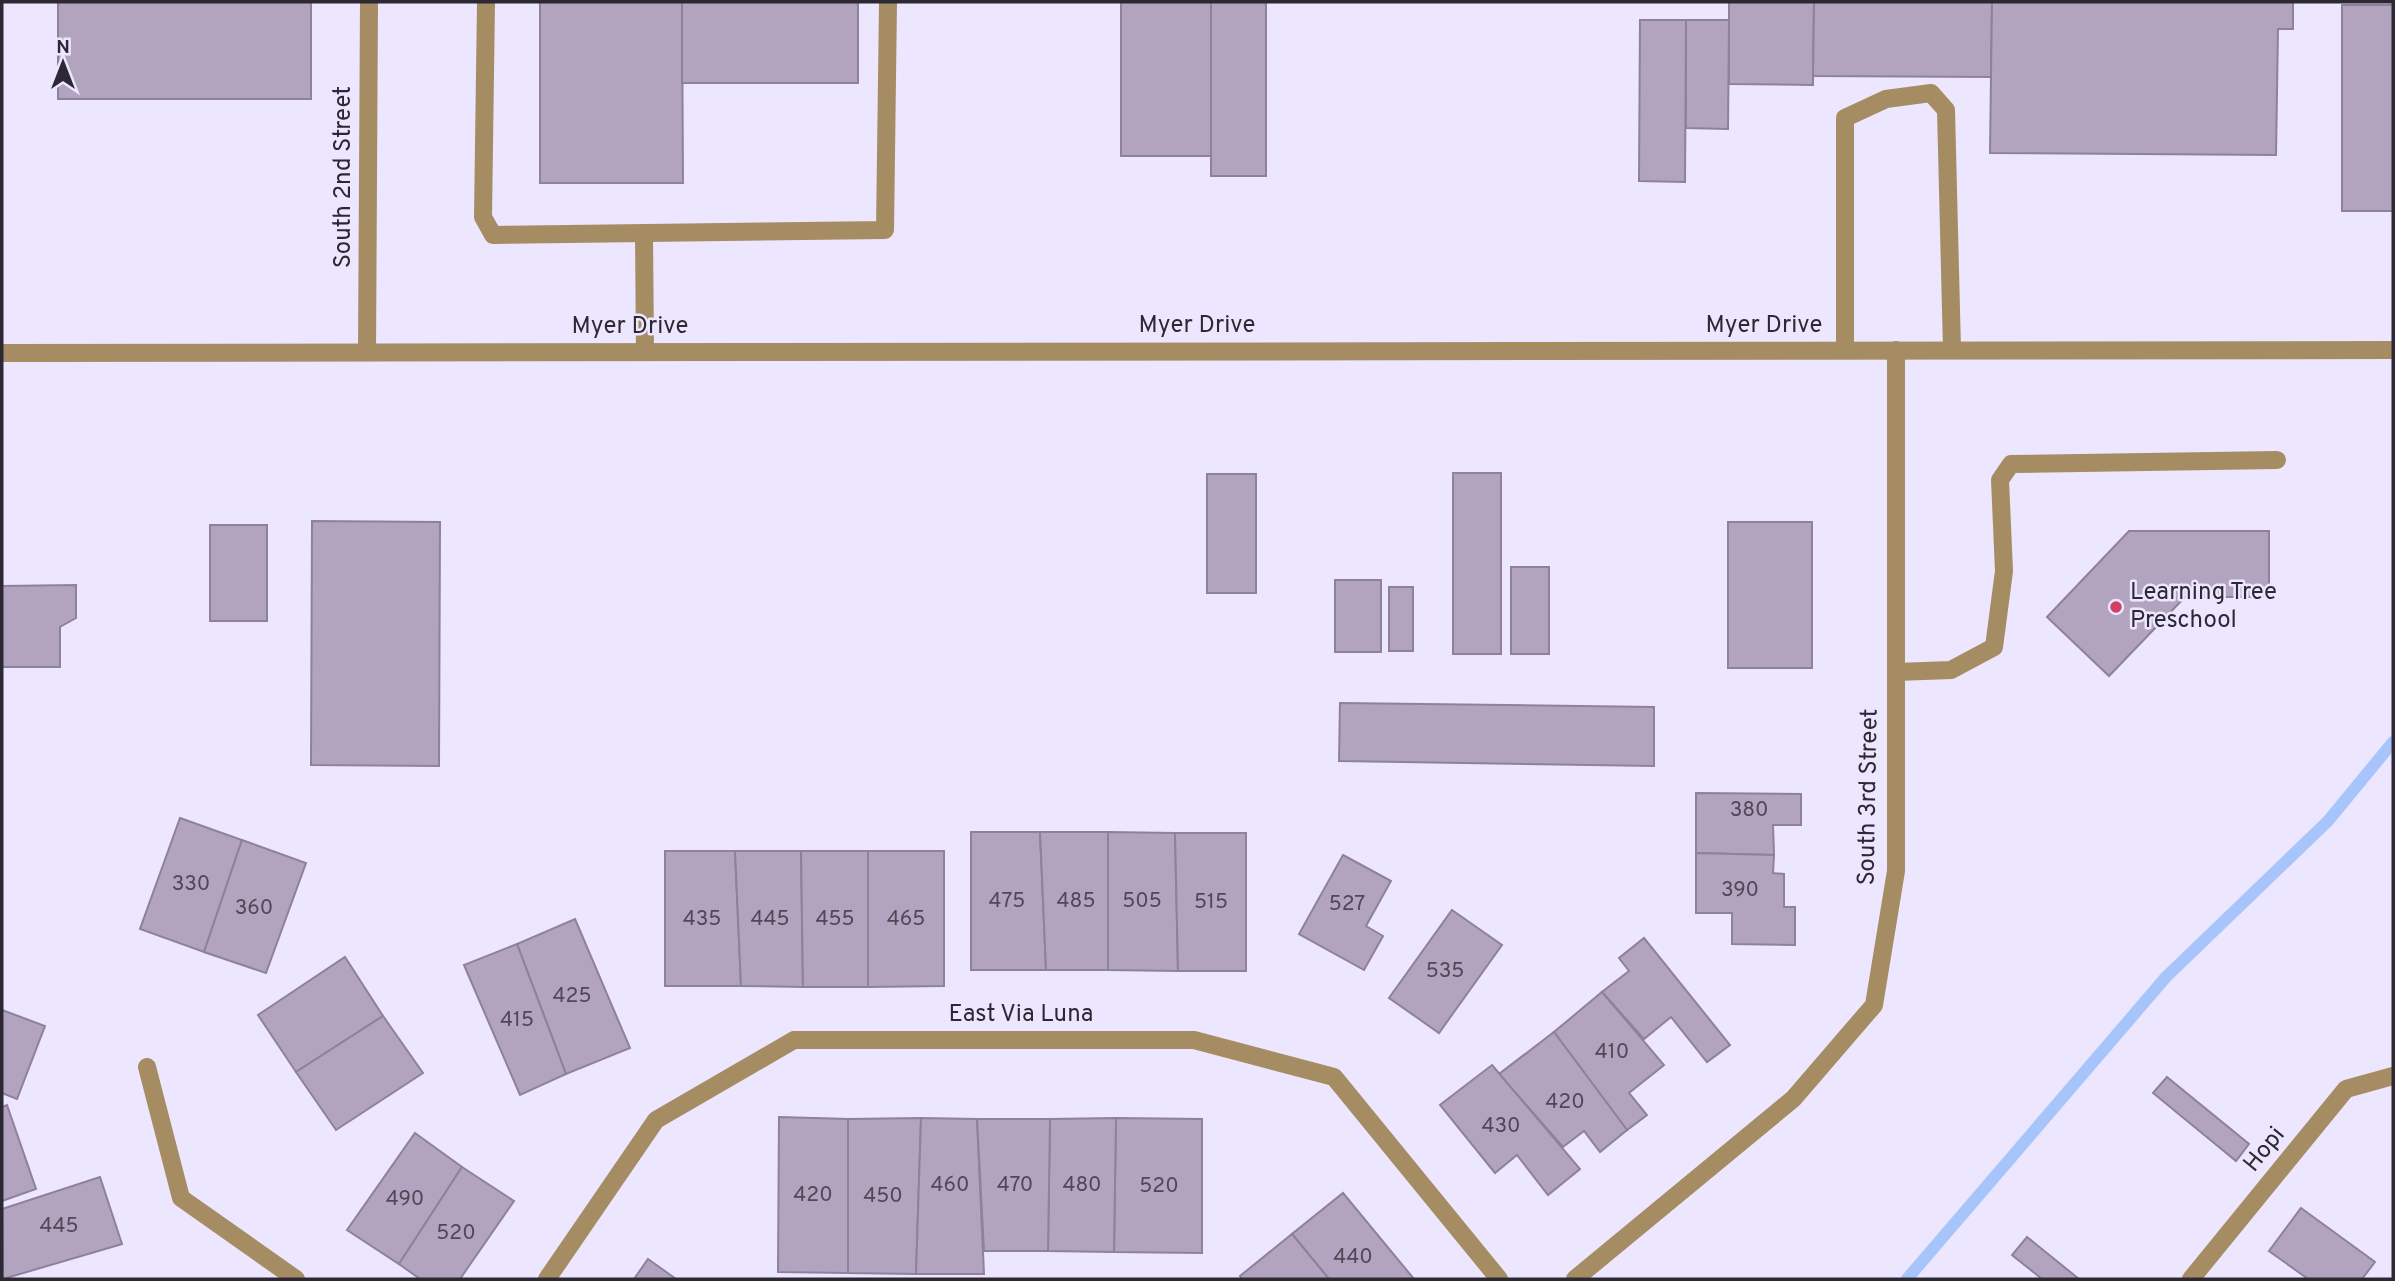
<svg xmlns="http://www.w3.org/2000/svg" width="2395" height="1281" font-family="Overpass,sans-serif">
<rect width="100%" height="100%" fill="#ece6fe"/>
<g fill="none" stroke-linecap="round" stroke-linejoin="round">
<!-- stream -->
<polyline stroke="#a8c5fb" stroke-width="12" points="1907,1279 2166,977 2328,821 2393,742"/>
</g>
<!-- building -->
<g fill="#b2a4bf" stroke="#8f819b" stroke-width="2">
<rect x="58" y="2" width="253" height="97"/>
<polygon points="540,2 682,2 683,183 540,183"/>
<rect x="682" y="2" width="176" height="81"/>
<rect x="1121" y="2" width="90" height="154"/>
<rect x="1211" y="2" width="55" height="174"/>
<polygon points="1729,2 1814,2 1813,85 1729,84"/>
<polygon points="1814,2 1992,2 1991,77 1813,76"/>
<polygon points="1992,2 2293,2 2293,29 2278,29 2276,155 1990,153"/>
<rect x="2342" y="5" width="51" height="206"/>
<polygon points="1640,20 1686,20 1685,182 1639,181"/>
<polygon points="1686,20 1729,20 1728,129 1686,128"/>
<rect x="1453" y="473" width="48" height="181"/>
<rect x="1207" y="474" width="49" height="119"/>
<polygon points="312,521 440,522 439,766 311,765"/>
<rect x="1728" y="522" width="84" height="146"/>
<rect x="210" y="525" width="57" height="96"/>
<polygon points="2129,531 2269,531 2269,597 2185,597 2109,676 2047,617"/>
<rect x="1511" y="567" width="38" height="87"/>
<rect x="1335" y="580" width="46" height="72"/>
<polygon points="76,585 76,618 60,627 60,667 2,667 2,586"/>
<rect x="1389" y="587" width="24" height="64"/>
<polygon points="1340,703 1654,707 1654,766 1339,761"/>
<polygon points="1696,793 1801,794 1801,825 1773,825 1774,855 1696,853"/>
<polygon points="180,818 242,840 204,952 140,929"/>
<polygon points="971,832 1040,832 1046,970 971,970"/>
<polygon points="1040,832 1108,832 1108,970 1046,970"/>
<polygon points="1108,832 1175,833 1178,971 1108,970"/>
<polygon points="1175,833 1246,833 1246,971 1178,971"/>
<polygon points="242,840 306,863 266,973 204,952"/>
<polygon points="665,851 735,851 741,986 665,986"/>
<polygon points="735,851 801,851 803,987 741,986"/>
<polygon points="801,851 868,851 868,987 803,987"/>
<polygon points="868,851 944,851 944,986 868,987"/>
<polygon points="1696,853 1774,855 1773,873 1784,874 1784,907 1795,907 1795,945 1732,944 1732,913 1696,913"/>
<polygon points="1343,855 1391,881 1366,926 1383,936 1364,970 1299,934"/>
<polygon points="1452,910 1502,945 1439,1033 1389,998"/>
<polygon points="575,919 630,1048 566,1074 517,944"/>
<polygon points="1644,938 1730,1045 1707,1062 1671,1017 1644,1039 1602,992 1629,971 1619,958"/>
<polygon points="517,944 566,1074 520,1095 464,965"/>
<polygon points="345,957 383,1016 296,1072 258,1015"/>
<polygon points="1602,992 1664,1065 1629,1093 1647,1115 1627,1130 1554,1032"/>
<polygon points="2,1010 45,1026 17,1099 2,1093"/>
<polygon points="383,1016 423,1073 336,1130 296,1072"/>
<polygon points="1554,1032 1627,1130 1600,1152 1584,1131 1563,1147 1499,1074"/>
<polygon points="1492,1065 1580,1169 1548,1195 1517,1155 1495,1173 1440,1105"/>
<polygon points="2167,1077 2249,1144 2236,1161 2153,1093"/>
<polygon points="7,1105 36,1189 2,1201 2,1107"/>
<polygon points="779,1117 848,1119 848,1273 778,1272"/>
<polygon points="921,1118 916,1274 848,1273 848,1119"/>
<polygon points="921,1118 977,1119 984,1274 916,1274"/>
<polygon points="1116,1118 1202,1119 1202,1253 1114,1252"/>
<polygon points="1116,1118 1114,1252 1048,1251 1050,1119"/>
<polygon points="977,1119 1050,1119 1048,1251 984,1251"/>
<polygon points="415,1133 462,1167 399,1264 347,1230"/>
<polygon points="462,1167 514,1201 460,1279 420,1279 399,1264"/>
<polygon points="100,1177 122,1244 3,1279 2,1209"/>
<polygon points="1343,1193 1414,1279 1329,1279 1292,1234"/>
<polygon points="2301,1208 2375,1262 2362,1279 2308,1279 2269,1251"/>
<polygon points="1292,1234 1329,1279 1242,1279 1240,1276"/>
<polygon points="2027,1237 2079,1279 2042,1279 2012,1255"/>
<polygon points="648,1259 676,1279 634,1279"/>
</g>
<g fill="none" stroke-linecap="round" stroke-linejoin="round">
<!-- minor -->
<g stroke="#a58c63" stroke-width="18">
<polyline points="486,2 483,217 493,235 885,230 888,2"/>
<polyline points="644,233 645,352"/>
<polyline points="1845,350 1845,118 1886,99 1931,93 1946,110 1952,350"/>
<polyline points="367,352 369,2"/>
<polyline points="2,353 2393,350"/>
<polyline points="1896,672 1951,670 1994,647 2004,571 2000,480 2011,464 2277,460"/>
<polyline points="147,1067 181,1198 296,1279"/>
<polyline points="547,1279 656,1120 794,1040 1194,1040 1334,1077 1499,1279"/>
<polyline points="1575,1279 1793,1099 1874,1005 1896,871 1896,350"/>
<polyline points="2191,1279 2346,1089 2393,1076"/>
</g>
</g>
<!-- markers -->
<circle fill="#d04061" stroke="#ece6fe" stroke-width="2.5" cx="2116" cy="607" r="7"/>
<g text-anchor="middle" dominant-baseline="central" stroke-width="5" stroke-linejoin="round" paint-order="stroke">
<!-- number labels -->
<g font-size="21" fill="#4e4857">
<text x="1749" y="810">380</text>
<text x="191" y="884">330</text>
<text x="1740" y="890">390</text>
<text x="1007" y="901">475</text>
<text x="1076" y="901">485</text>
<text x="1142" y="901">505</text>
<text x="1211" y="902">515</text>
<text x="1347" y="904">527</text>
<text x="254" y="908">360</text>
<text x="702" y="919">435</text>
<text x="770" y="919">445</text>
<text x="835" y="919">455</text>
<text x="906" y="919">465</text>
<text x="1445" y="971">535</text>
<text x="572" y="996">425</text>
<text x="517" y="1020">415</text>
<text x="1612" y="1052">410</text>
<text x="1565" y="1102">420</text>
<text x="1501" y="1126">430</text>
<text x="950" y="1185">460</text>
<text x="1015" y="1185">470</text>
<text x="1082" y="1185">480</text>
<text x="1159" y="1186">520</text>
<text x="813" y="1195">420</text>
<text x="883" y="1196">450</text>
<text x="405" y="1199">490</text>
<text x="59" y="1226">445</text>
<text x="456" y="1233">520</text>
<text x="1353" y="1257">440</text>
</g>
<!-- street labels -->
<g font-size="24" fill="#2c2934" stroke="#ece6fe">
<text transform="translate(344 177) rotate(-90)">South 2nd Street</text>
<text x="1197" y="326">Myer Drive</text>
<text x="1764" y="326">Myer Drive</text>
<text x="630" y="327">Myer Drive</text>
<text transform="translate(1869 797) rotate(-89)">South 3rd Street</text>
<text x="1021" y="1015">East Via Luna</text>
<text transform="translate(2265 1150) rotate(-51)">Hopi</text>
</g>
<!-- poi labels -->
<g font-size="24" fill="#2c2934" stroke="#ece6fe" text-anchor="start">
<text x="2130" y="593">Learning Tree<tspan x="2130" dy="28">Preschool</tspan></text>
</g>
</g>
<!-- border -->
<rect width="2395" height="1281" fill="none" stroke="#2c2934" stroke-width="7"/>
<!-- north arrow -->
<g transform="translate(63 63)" stroke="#ece6fe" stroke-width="5" paint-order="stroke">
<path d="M0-5L12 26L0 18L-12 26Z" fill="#2c2934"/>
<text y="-10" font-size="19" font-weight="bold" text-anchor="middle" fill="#2c2934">N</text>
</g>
</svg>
